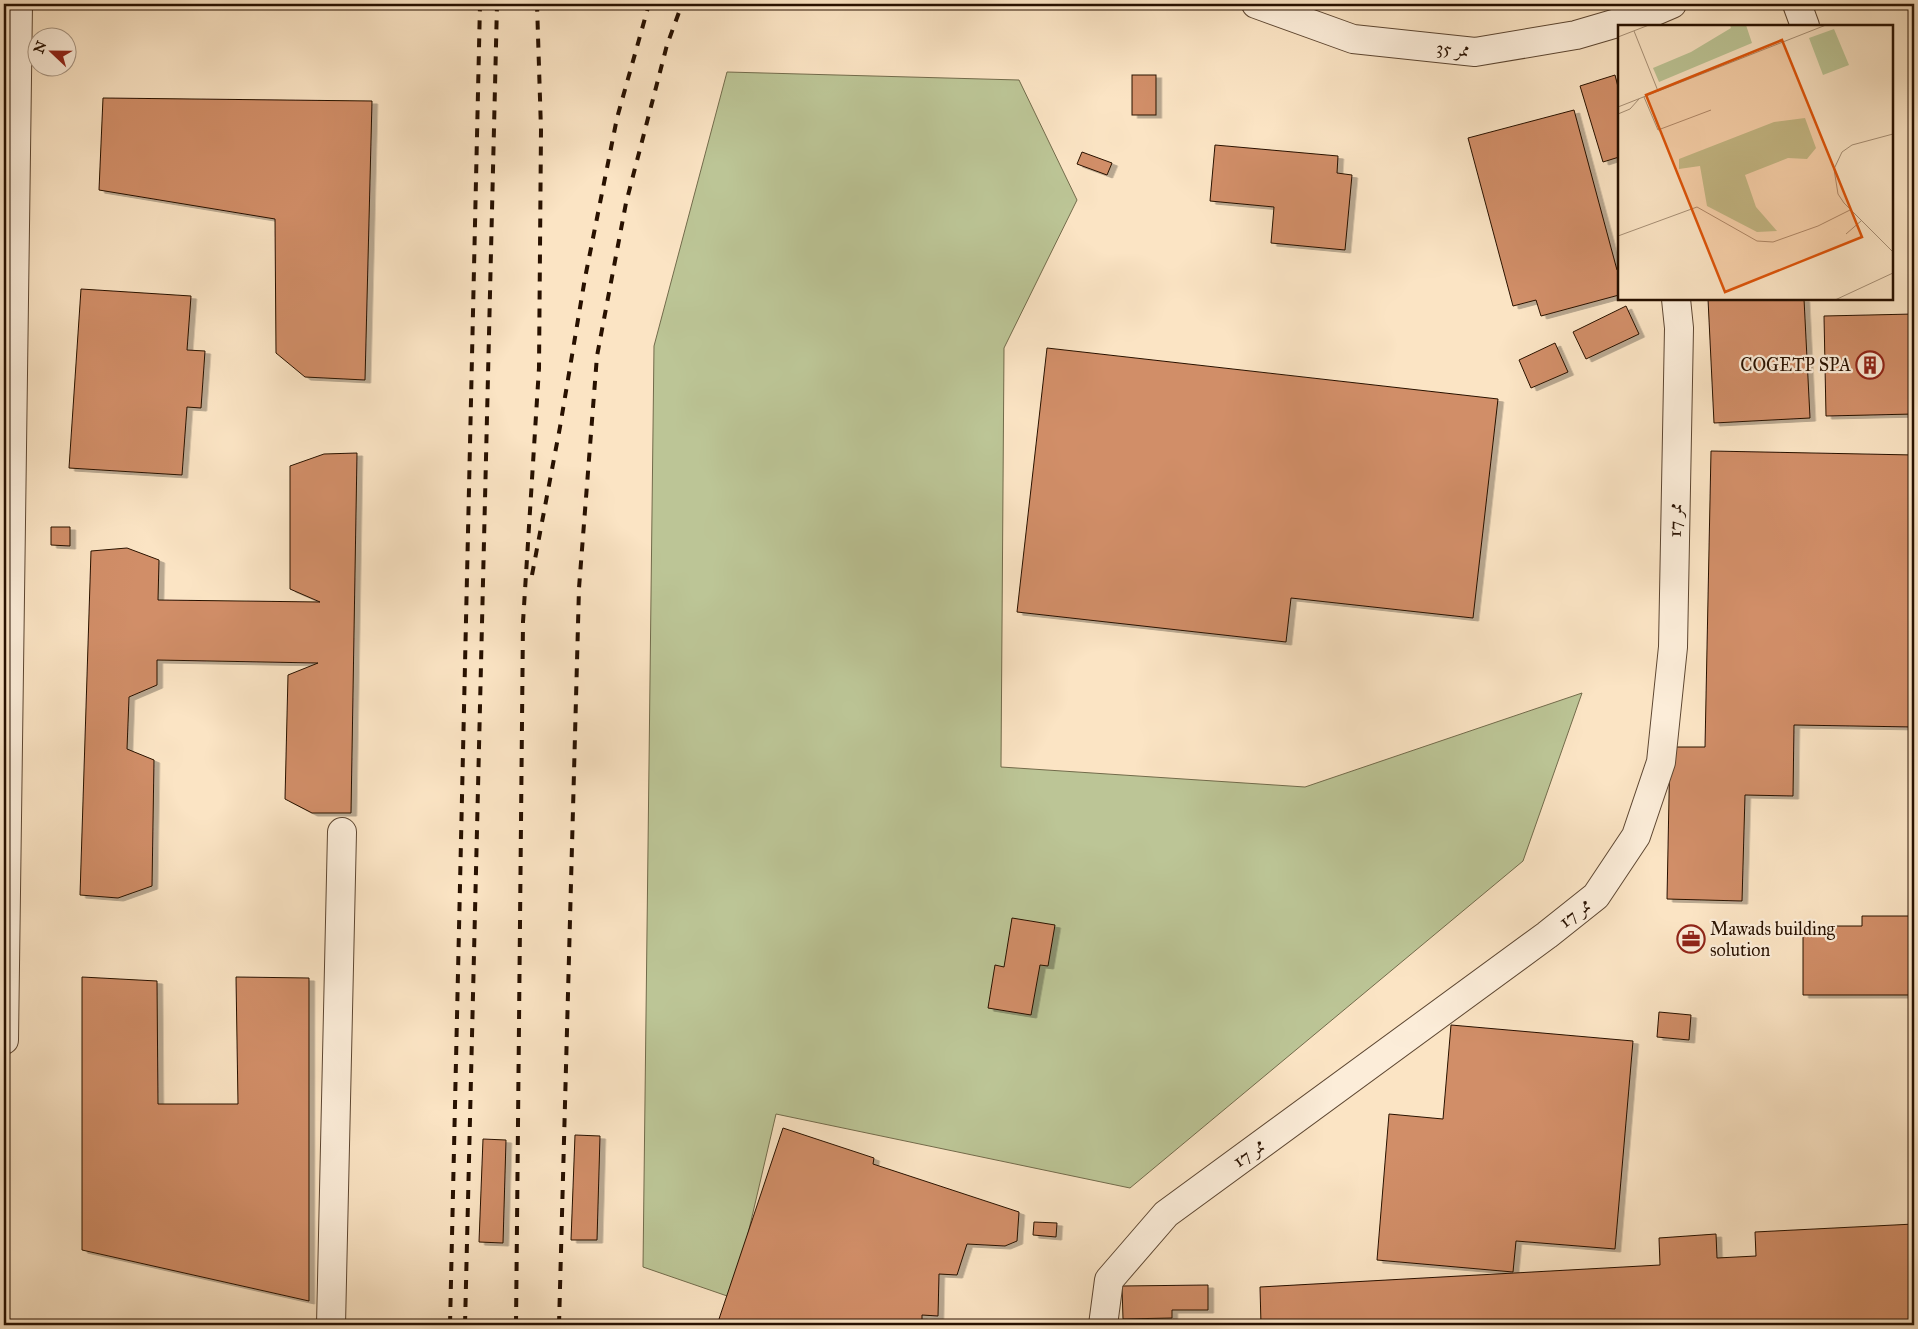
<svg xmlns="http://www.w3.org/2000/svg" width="1918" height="1329" font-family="'IM FELL Great Primer',Amiri,serif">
<defs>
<filter id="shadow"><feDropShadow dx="5.5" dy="3" stdDeviation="0" flood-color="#0004"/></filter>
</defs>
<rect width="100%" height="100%" fill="#fbe4c4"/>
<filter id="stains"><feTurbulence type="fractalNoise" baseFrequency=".004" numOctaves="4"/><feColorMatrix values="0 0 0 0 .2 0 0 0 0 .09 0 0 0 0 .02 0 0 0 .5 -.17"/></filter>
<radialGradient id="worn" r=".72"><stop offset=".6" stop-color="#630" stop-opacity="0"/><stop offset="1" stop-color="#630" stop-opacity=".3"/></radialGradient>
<!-- green -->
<polygon fill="#bcc596" stroke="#726b4b" points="727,72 1019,80 1077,200 1004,348 1001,767 1305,787 1582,693 1523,861 1130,1188 776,1114 733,1298 643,1267 654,346"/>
<!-- building -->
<g fill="#d18e67" stroke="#281100" filter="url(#shadow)">
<rect x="1132" y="75" width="24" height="40"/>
<polygon points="1615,75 1619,91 1619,157 1603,162 1580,86"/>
<polygon points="103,98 372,101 365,380 305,377 276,353 275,219 99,190"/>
<polygon points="1574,110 1617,270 1619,270 1619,295 1541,316 1536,300 1513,306 1468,138"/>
<polygon points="1215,145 1338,156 1337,173 1352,175 1345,250 1271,243 1274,207 1210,201"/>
<polygon points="1082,152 1112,163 1107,175 1077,164"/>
<polygon points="81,289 191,296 187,350 205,351 201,408 187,407 182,475 69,468"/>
<polygon points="1708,299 1804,299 1810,418 1714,423"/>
<polygon points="1626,306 1639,334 1586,359 1573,332"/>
<polygon points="1914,314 1914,414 1826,416 1824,316"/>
<polygon points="1555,343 1568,372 1531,388 1519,360"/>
<polygon points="1047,348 1498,399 1473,618 1291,598 1286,642 1017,612"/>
<polygon points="1711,451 1914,455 1914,727 1794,725 1793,796 1745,795 1742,901 1667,899 1670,747 1705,747"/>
<polygon points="357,453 351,813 312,813 285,799 288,675 318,663 157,660 157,685 129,697 127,749 154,760 152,886 118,898 80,895 91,551 127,548 159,560 158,600 320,602 290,589 290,466 324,454"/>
<polygon points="51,527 70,527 70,546 51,545"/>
<polygon points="1862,916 1914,916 1914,995 1803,995 1803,926 1862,926"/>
<polygon points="1012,918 1055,925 1048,966 1040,965 1031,1015 988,1008 995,965 1004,967"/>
<polygon points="82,977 157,981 158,1104 238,1104 236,977 309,978 309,1301 82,1250"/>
<polygon points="1659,1012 1691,1015 1689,1040 1657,1037"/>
<polygon points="1451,1025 1633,1041 1615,1249 1516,1241 1513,1272 1377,1260 1389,1114 1443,1119"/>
<polygon points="783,1128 874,1158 873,1164 1019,1212 1017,1241 1005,1246 967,1244 957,1275 939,1274 938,1316 922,1315 922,1325 717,1325"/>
<polygon points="575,1135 600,1136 597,1240 571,1240"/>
<polygon points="483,1139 506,1140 503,1243 479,1242"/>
<polygon points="1034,1222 1057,1223 1056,1237 1033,1235"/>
<polygon points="1914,1224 1914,1325 1261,1325 1260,1287 1660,1265 1659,1238 1716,1234 1717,1258 1756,1256 1755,1232"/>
<polygon points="1208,1285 1208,1310 1172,1310 1172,1318 1123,1319 1122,1286"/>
</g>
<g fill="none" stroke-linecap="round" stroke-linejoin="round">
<!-- minor casing -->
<g stroke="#5d4631" stroke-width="30">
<g id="minor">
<polyline points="1256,4 1353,39 1475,52 1576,35 1651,13 1672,4"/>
<polyline points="1797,4 1805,26"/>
<polyline points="4,1040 18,4"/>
<polyline points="331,1325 342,832"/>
<polyline points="1103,1325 1109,1280 1166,1214 1547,935 1596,896 1636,836 1661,762 1673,647 1679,328 1676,299"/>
</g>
</g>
<!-- minor -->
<use href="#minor" stroke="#fcedd9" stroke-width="28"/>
<!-- rail -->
<g stroke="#281100" stroke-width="4" stroke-dasharray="9 9" stroke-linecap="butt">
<polyline points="532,575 560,427 585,278 617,118 649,4"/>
<polyline points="450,1325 480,4"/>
<polyline points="465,1325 497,4"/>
<polyline points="516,1325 523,622 539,368 541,130 537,4"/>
<polyline points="559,1325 579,588 597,356 626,203 667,45 682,4"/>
</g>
</g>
<!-- icons -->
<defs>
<g id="building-ring" transform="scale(1.4375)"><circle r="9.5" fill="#fcedd9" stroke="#8f2418" stroke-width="1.5"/><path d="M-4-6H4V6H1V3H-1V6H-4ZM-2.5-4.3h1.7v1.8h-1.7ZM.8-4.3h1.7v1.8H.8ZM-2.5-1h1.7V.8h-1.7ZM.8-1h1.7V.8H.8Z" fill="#8f2418"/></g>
<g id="office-ring" transform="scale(1.4375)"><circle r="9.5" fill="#fcedd9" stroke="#8f2418" stroke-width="1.5"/><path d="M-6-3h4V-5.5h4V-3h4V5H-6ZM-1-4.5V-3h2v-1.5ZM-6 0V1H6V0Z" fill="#8f2418"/></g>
</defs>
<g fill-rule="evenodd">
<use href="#building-ring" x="1870" y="365"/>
<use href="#office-ring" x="1691" y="939"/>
</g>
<g text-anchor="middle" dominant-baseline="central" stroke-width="4.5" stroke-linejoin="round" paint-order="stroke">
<!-- street labels -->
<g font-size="18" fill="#281100" stroke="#fcedd9">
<text transform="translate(1453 49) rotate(5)">ممر 35</text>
<text transform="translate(1675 520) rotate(-89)">ممر 17</text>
<text transform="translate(1575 913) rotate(-38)">ممر 17</text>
<text transform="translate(1249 1153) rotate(-36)">ممر 17</text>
</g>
<!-- poi labels -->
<g font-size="18" fill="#281100" stroke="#fcedd9" text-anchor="end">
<text x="1851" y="365">COGETP SPA</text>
<text x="1710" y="929" text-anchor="start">Mawads building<tspan x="1710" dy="21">solution</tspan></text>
</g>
</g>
<!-- overview -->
<g transform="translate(1618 25)">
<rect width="275" height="275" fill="#fbe4c4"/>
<path d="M112,0H128L134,18L41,57L35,43L73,27L113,3ZM216,4L231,40L205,50L191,13ZM187,93L198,123L189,134L170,133L127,150L138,182L159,206L139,207L89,181L82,141L61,144V134L156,97Z" fill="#bcc596"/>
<path fill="none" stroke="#a79076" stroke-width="1" d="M16,6L40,66M0,12L31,0M26,72L40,105L93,85M0,82L208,0M0,89L12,84L21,74M275,109L234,120L224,127L216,144L220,169L226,178L275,227M228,209L243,196M0,211L79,182L139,216L155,217L200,201L232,185M217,275L275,248"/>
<path fill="#de550b" fill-opacity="0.15" stroke="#de550b" stroke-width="2.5" d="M164,15L244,212L107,267L28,70Z"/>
<rect width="275" height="275" fill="none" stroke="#281100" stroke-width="2.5"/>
</g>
<!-- margin -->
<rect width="1918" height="1329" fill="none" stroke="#fbe4c4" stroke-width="20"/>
<rect x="5" y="5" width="1908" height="1319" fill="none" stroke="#281100" stroke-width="2.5"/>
<rect x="10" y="10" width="1898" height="1309" fill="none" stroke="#281100"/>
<!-- north arrow -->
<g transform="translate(52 52) rotate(292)"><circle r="24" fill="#fcedd9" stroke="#a79582"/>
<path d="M0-4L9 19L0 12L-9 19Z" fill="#8f2418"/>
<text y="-8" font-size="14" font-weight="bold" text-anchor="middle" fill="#281100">N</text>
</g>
<rect width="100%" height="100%" filter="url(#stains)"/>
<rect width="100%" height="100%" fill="url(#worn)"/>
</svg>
